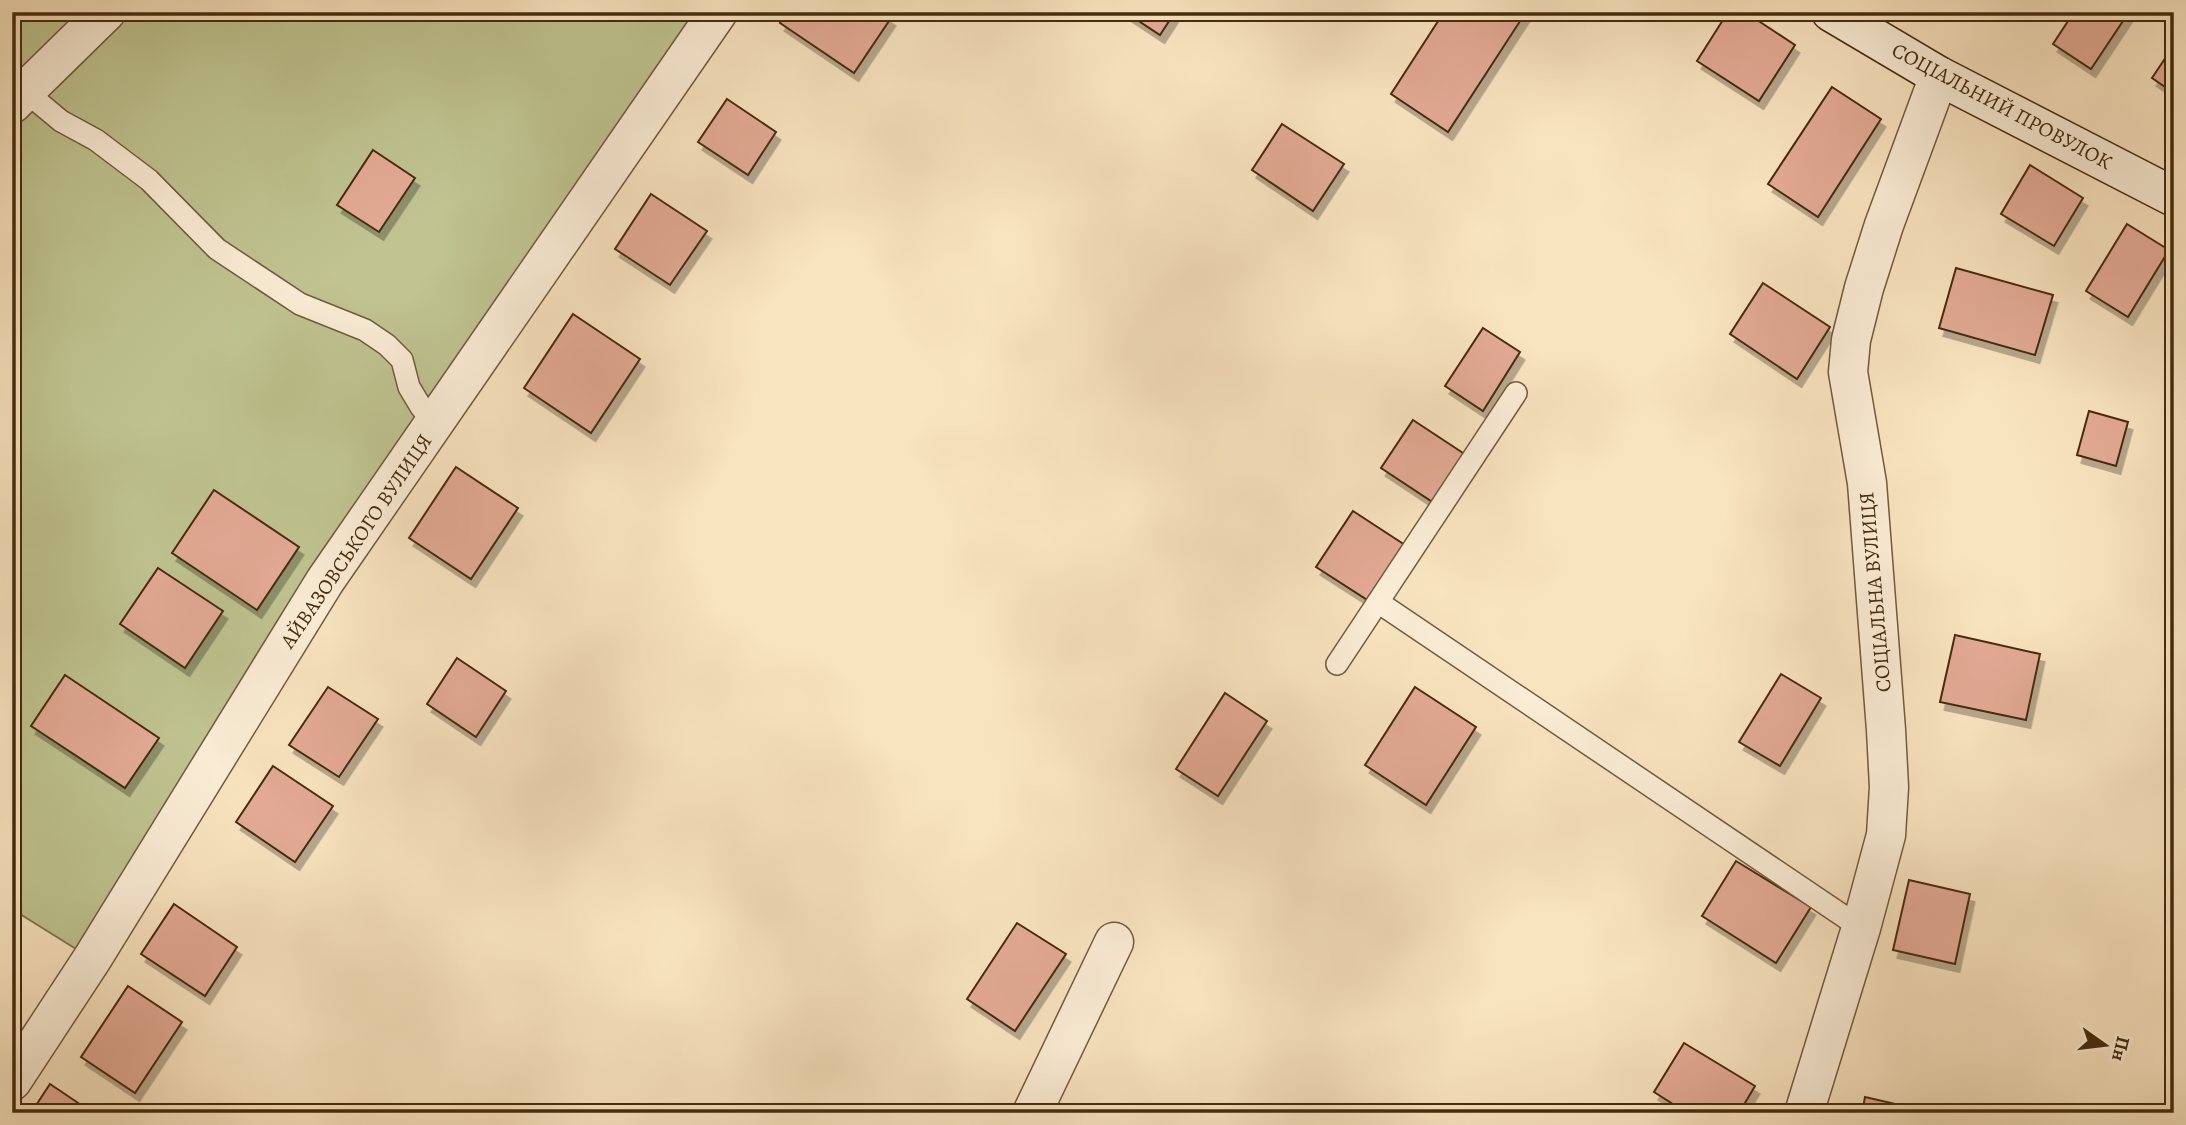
<svg xmlns="http://www.w3.org/2000/svg" width="2186" height="1125" font-family="Alegreya,serif">
<defs>
<filter id="shadow"><feDropShadow dx="4.5" dy="8" stdDeviation="0" flood-color="#0004"/></filter>
</defs>
<rect width="100%" height="100%" fill="#f9e4c0"/>
<filter id="stains"><feTurbulence type="fractalNoise" baseFrequency=".00286" numOctaves="4"/><feColorMatrix values="0 0 0 0 .2 0 0 0 0 .09 0 0 0 0 .02 0 0 0 .5 -.17"/></filter>
<radialGradient id="worn" r=".72"><stop offset=".6" stop-color="#630" stop-opacity="0"/><stop offset="1" stop-color="#630" stop-opacity=".3"/></radialGradient>
<!-- green -->
<polygon fill="#bfc491" stroke="#82784f" stroke-width="2" points="12,12 718,12 92,959 12,909"/>
<!-- building -->
<g fill="#e3aa95" stroke="#452c0d" stroke-width="2" filter="url(#shadow)">
<polygon points="787,12 882,12 891,18 854,73 780,23"/>
<polygon points="1125,12 1175,12 1160,35"/>
<polygon points="1444,12 1526,12 1448,132 1391,94"/>
<polygon points="1728,12 1745,12 1795,45 1759,101 1697,61"/>
<polygon points="2074,12 2129,12 2091,69 2053,44"/>
<polygon points="2174,45 2174,93 2152,78"/>
<polygon points="1832,87 1881,119 1818,217 1768,184"/>
<polygon points="727,99 776,132 748,175 698,142"/>
<polygon points="1282,124 1344,164 1313,211 1252,170"/>
<polygon points="373,150 415,178 379,232 337,205"/>
<polygon points="2030,165 2083,198 2054,246 2001,214"/>
<polygon points="651,194 707,231 670,285 615,249"/>
<polygon points="2127,224 2169,250 2128,317 2086,291"/>
<polygon points="1956,268 2053,295 2035,355 1939,328"/>
<polygon points="1763,283 1830,327 1797,379 1730,334"/>
<polygon points="573,314 640,359 591,433 524,388"/>
<polygon points="1483,328 1520,352 1483,411 1445,386"/>
<polygon points="2089,411 2128,422 2116,466 2077,455"/>
<polygon points="1413,420 1466,455 1434,503 1381,468"/>
<polygon points="456,467 518,508 471,579 409,538"/>
<polygon points="214,490 299,547 257,610 172,553"/>
<polygon points="1353,511 1405,545 1369,601 1316,567"/>
<polygon points="158,568 223,611 185,668 120,624"/>
<polygon points="1955,635 2040,654 2026,720 1940,702"/>
<polygon points="457,658 506,691 476,737 427,704"/>
<polygon points="1781,674 1821,698 1780,766 1739,742"/>
<polygon points="65,675 159,738 125,788 31,726"/>
<polygon points="328,687 378,719 339,777 289,745"/>
<polygon points="1415,687 1476,727 1426,805 1365,765"/>
<polygon points="1225,693 1267,721 1218,796 1176,769"/>
<polygon points="273,766 333,806 295,862 236,822"/>
<polygon points="1736,861 1811,907 1776,963 1702,916"/>
<polygon points="1909,880 1970,894 1955,964 1893,950"/>
<polygon points="174,904 237,947 205,996 141,954"/>
<polygon points="1017,923 1066,954 1015,1031 967,999"/>
<polygon points="128,986 182,1022 135,1093 81,1057"/>
<polygon points="1684,1043 1755,1086 1739,1113 1687,1113 1654,1092"/>
<polygon points="50,1084 93,1113 31,1113"/>
<polygon points="1865,1097 1934,1113 1862,1113"/>
</g>
<g fill="none" stroke-linecap="round" stroke-linejoin="round">
<!-- lane casing -->
<g stroke="#725a3a" stroke-width="24">
<g id="lane">
<polyline points="25,91 61,121 96,140 149,180 217,249 300,304 365,330 387,345 402,360 409,387 421,407 435,424"/>
<polyline points="1378,602 1516,393"/>
<polyline points="1337,664 1378,602 1861,928"/>
</g>
</g>
<!-- street casing -->
<g stroke="#725a3a" stroke-width="41">
<g id="street">
<polyline points="12,104 106,12"/>
<polyline points="12,1081 92,959 325,581 718,12"/>
<polyline points="1032,1113 1114,942"/>
<polyline points="1804,1113 1861,928 1886,835 1889,787 1886,730 1867,483 1848,372 1851,340 1864,288 1884,225 1939,76"/>
</g>
</g>
<!-- secondary casing -->
<g stroke="#452c0d" stroke-width="41">
<polyline id="secondary" points="1831,12 1939,76 2174,197"/>
</g>
<!-- lane -->
<use href="#lane" stroke="#fbedd6" stroke-width="21"/>
<!-- street -->
<use href="#street" stroke="#fbedd6" stroke-width="38"/>
<!-- secondary -->
<use href="#secondary" stroke="#fbedd6" stroke-width="38"/>
</g>
<g text-anchor="middle" dominant-baseline="central" stroke-width="6" stroke-linejoin="round" paint-order="stroke">
<!-- street labels -->
<g font-size="21" fill="#452c0d" stroke="#fbedd6">
<text transform="translate(2002 106) rotate(28)">СОЦІАЛЬНИЙ ПРОВУЛОК</text>
<text transform="translate(356 541) rotate(-56)">АЙВАЗОВСЬКОГО ВУЛИЦЯ</text>
<text transform="translate(1875 592) rotate(-95)">СОЦІАЛЬНА ВУЛИЦЯ</text>
</g>
</g>
<!-- margin -->
<rect width="2186" height="1125" fill="none" stroke="#f9e4c0" stroke-width="42"/>
<rect x="14" y="14" width="2158" height="1097" fill="none" stroke="#452c0d" stroke-width="3.5"/>
<rect x="21" y="21" width="2144" height="1083" fill="none" stroke="#452c0d" stroke-width="2"/>
<!-- north arrow -->
<g transform="translate(2105 1045) rotate(104)" stroke="#fbedd6" stroke-width="5" paint-order="stroke">
<path d="M0-5L12 26L0 18L-12 26Z" fill="#452c0d"/>
<text y="-10" font-size="19" font-weight="bold" text-anchor="middle" fill="#452c0d">Пн</text>
</g>
<rect width="100%" height="100%" filter="url(#stains)"/>
<rect width="100%" height="100%" fill="url(#worn)"/>
</svg>
